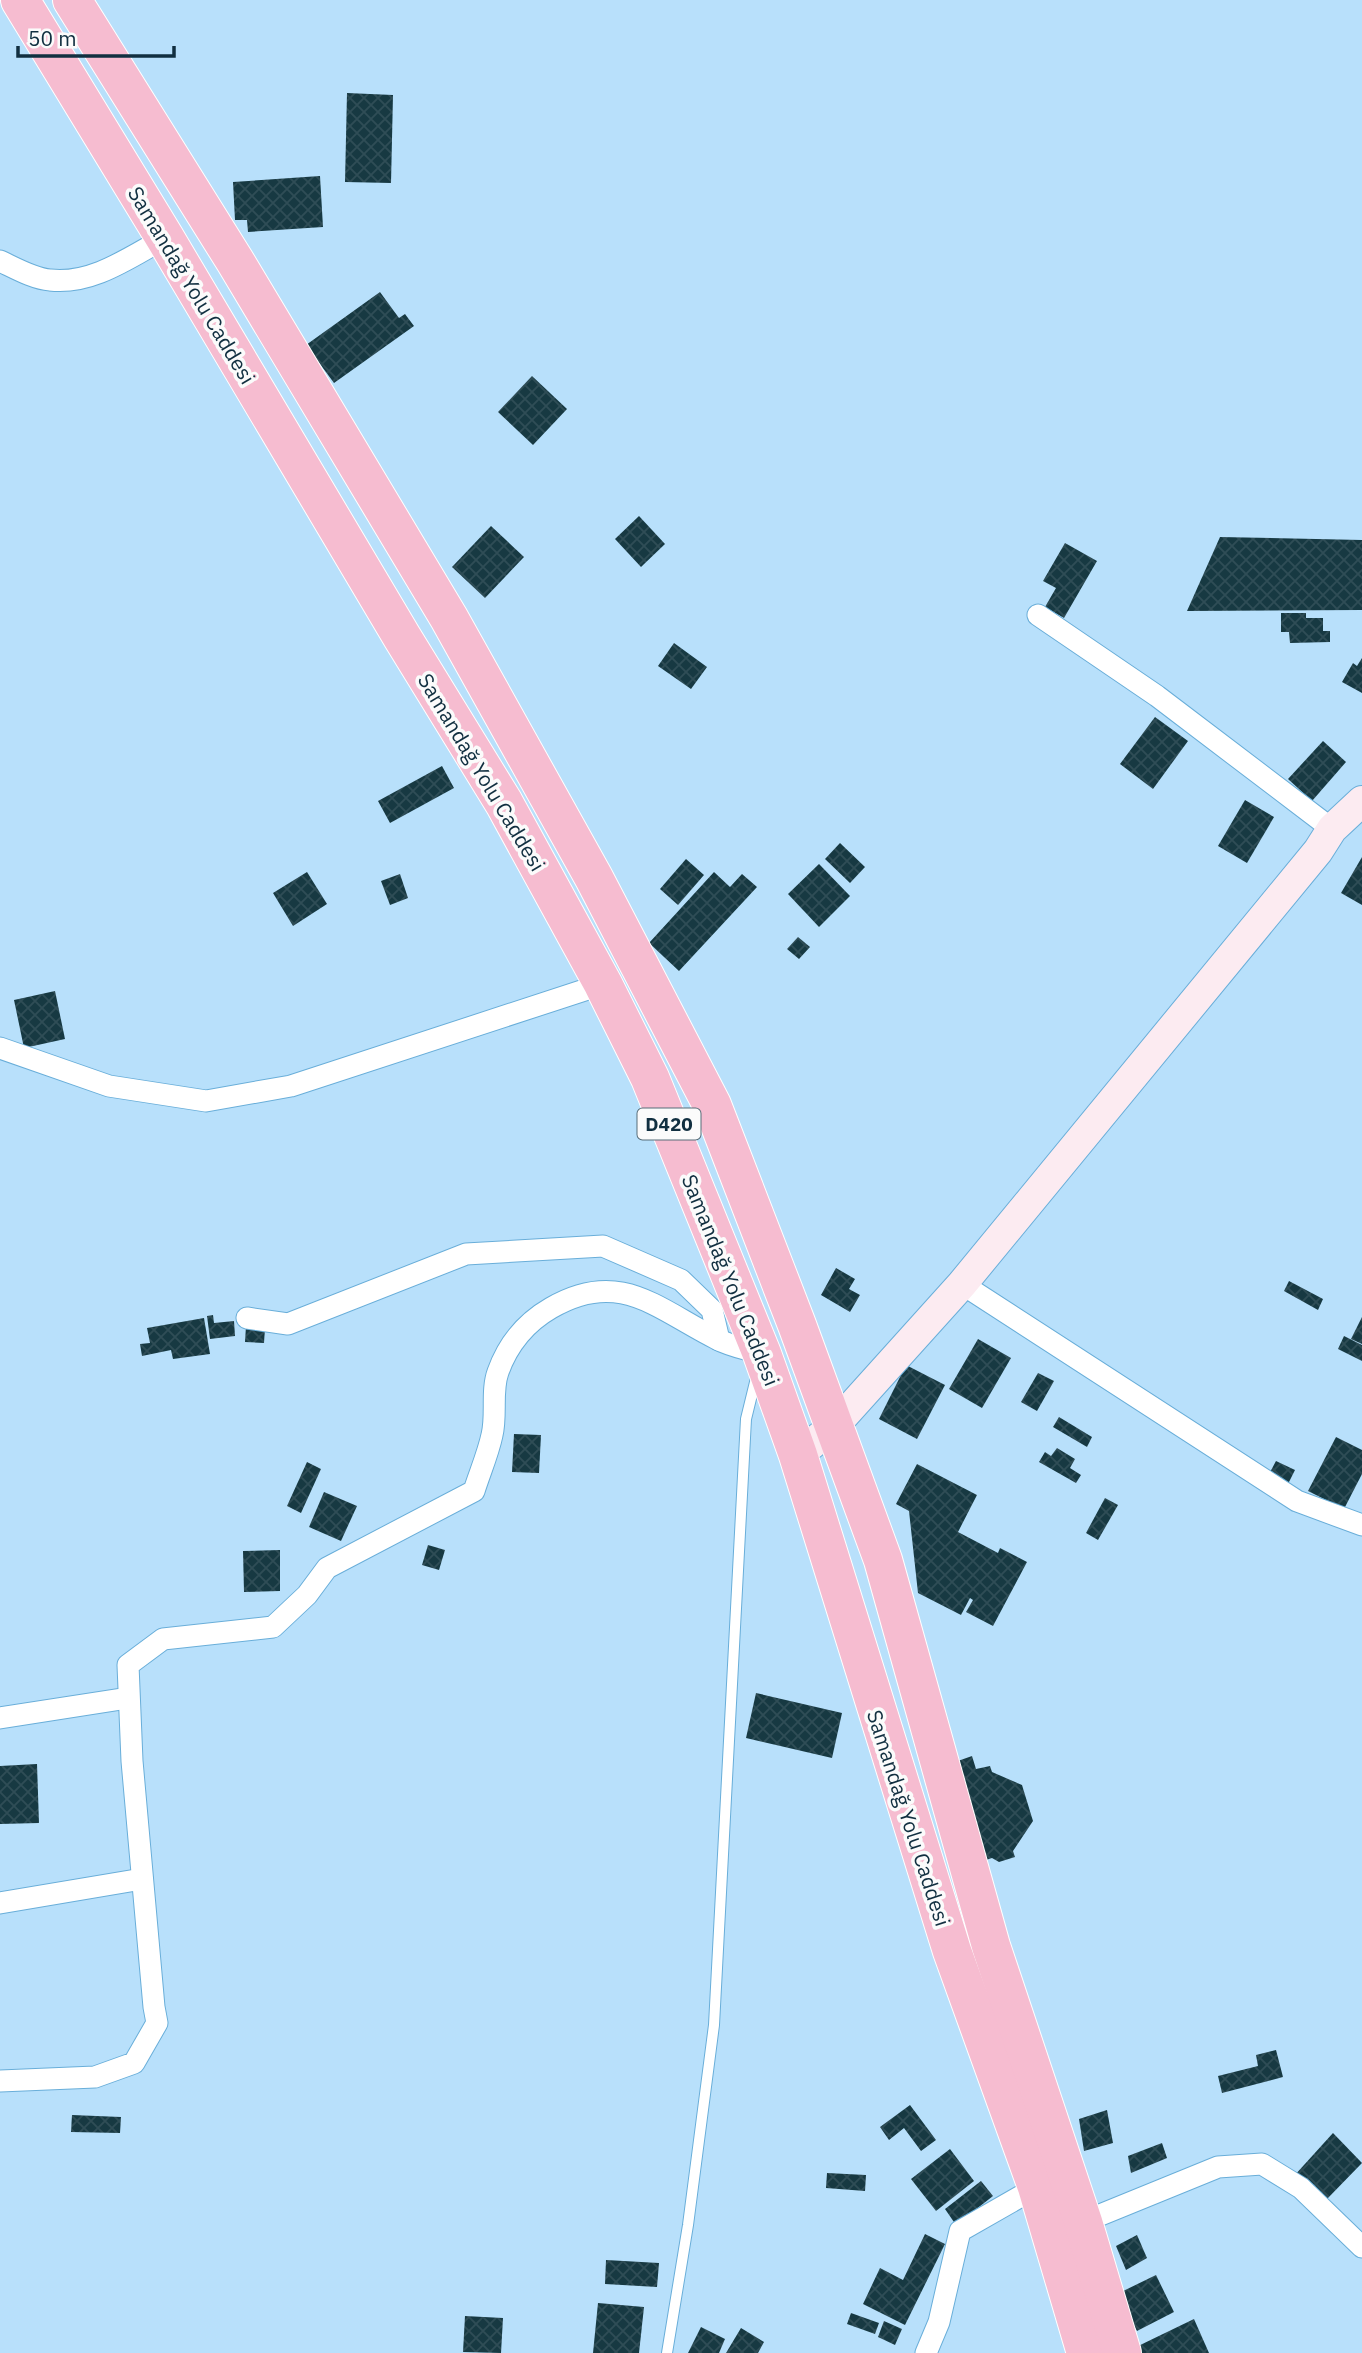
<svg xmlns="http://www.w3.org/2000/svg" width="1362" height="2353" font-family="'IBM Plex Sans',sans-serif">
<defs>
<pattern id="building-cross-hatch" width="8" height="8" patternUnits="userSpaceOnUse" patternTransform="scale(1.75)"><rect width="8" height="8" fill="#173942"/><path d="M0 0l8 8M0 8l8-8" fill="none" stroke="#2f4d56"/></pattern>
</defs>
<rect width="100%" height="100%" fill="#b8e0fb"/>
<!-- building -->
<g fill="url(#building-cross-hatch)">
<polygon points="347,93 393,95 391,183 345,182"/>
<polygon points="320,176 323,227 248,232 247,220 235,220 233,182"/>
<polygon points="380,292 399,318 405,314 414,326 334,383 306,345"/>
<polygon points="532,376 567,409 533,445 498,412"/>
<polygon points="639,516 665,544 641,567 615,539"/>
<polygon points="491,526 524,557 485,598 452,567"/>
<polygon points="1220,537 1362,540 1362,610 1187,611"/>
<polygon points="1065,543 1097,561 1064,618 1045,607 1056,588 1043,581"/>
<polygon points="1281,613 1306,613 1306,618 1323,618 1323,631 1330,631 1330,642 1290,643 1289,632 1281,632"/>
<polygon points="674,643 707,667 691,689 658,666"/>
<polygon points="1362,658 1362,693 1342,682 1353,663 1357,666"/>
<polygon points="1155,717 1188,741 1153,789 1120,764"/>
<polygon points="1323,741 1346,762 1312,801 1288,779"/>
<polygon points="442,766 454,788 390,823 378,801"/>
<polygon points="1245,800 1274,817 1247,863 1218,846"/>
<polygon points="840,843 865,867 850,883 825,859"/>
<polygon points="1362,857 1362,905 1341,893"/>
<polygon points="686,859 704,875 678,905 660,889"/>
<polygon points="819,864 850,896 819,927 788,894"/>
<polygon points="307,872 327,904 293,926 273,893"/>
<polygon points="714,872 730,887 742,874 757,887 679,971 649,943"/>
<polygon points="400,874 408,898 390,905 381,881"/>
<polygon points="798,937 810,947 799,959 787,949"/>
<polygon points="55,991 65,1039 24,1048 14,1000"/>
<polygon points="836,1268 855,1279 849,1289 860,1295 850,1312 821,1295"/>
<polygon points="1289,1281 1323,1299 1318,1310 1284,1291"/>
<polygon points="213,1315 214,1323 234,1321 235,1336 210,1339 207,1316"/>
<polygon points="1362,1317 1362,1344 1351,1339"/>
<polygon points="204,1318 210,1354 173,1359 171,1350 142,1356 140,1344 150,1343 147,1328"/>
<polygon points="246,1326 265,1328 264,1343 245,1342"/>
<polygon points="1344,1336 1362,1345 1362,1361 1338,1349"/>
<polygon points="978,1339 1011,1358 982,1408 949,1389"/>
<polygon points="906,1365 945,1385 917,1439 879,1419"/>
<polygon points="1038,1373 1054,1381 1037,1411 1021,1402"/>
<polygon points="1059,1417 1092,1437 1087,1447 1053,1427"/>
<polygon points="514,1434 541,1435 539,1473 512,1472"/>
<polygon points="1336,1437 1362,1450 1362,1474 1344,1509 1308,1491"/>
<polygon points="1057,1448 1075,1459 1070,1468 1081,1475 1076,1483 1039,1462 1045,1452 1051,1456"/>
<polygon points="1276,1461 1295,1470 1286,1488 1267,1478"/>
<polygon points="307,1462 321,1469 301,1513 287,1506"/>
<polygon points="917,1464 977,1495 958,1532 998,1553 1000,1548 1027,1562 993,1626 966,1612 973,1600 970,1598 961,1615 918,1593 909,1511 896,1504"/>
<polygon points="324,1492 357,1506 341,1541 309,1527"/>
<polygon points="1105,1498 1118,1505 1098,1540 1086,1533"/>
<polygon points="428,1545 445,1550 439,1570 422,1565"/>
<polygon points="280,1550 280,1591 244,1592 243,1551"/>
<polygon points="756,1693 842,1713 832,1758 746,1738"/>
<polygon points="972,1756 976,1769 990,1766 992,1772 1022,1785 1033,1821 1013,1851 1015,1857 999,1862 992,1858 986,1860 955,1762"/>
<polygon points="37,1764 39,1823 0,1824 0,1766"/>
<polygon points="1276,2050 1283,2077 1222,2093 1218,2076 1258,2066 1256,2055"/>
<polygon points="910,2105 936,2140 921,2151 904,2128 889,2140 880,2127"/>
<polygon points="1107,2110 1113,2143 1084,2151 1079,2119"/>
<polygon points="72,2115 121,2117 120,2133 71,2132"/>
<polygon points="1333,2133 1362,2163 1327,2199 1294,2176"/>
<polygon points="1162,2143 1167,2158 1131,2173 1128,2156"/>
<polygon points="950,2149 974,2181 936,2211 911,2179"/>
<polygon points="827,2173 866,2175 865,2191 826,2188"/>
<polygon points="981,2181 993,2196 956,2225 945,2209"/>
<polygon points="925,2234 945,2244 905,2325 863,2304 880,2268 903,2280"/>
<polygon points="1137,2235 1147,2258 1126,2270 1116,2246"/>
<polygon points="606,2260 659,2263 657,2287 605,2284"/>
<polygon points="1156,2275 1174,2312 1137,2331 1117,2294"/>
<polygon points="598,2303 644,2307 639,2353 593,2353"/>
<polygon points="851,2313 879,2323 875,2334 847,2324"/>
<polygon points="465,2316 503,2318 501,2353 463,2352"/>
<polygon points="1194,2319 1209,2353 1137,2353 1134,2348"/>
<polygon points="884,2321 902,2329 895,2345 878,2337"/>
<polygon points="701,2327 725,2339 719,2353 688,2353"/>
<polygon points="741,2328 764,2342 758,2353 726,2353"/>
</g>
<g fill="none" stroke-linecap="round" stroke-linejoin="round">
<!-- lane casing -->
<g stroke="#69aed9" stroke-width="12">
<polyline id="lane" points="667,2353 688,2225 714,2025 746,1419 757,1374"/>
</g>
<!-- street casing -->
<g stroke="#69aed9" stroke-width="23">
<g id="street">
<path d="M0,261C15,268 34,279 50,280C92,285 130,257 165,238"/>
<polyline points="1038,615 1157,696 1332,829"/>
<polyline points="0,1048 109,1086 206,1101 291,1086 603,984"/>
<polyline points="962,1284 1297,1501 1362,1525"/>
<polyline points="247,1318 288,1324 466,1254 603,1246 681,1280 712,1310 719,1340"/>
<polyline points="0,1718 128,1698"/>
<polyline points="0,1903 142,1879"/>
<path d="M0,2081L95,2077L134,2063L157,2023L154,2007L132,1761L128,1665L163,1639L273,1627L307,1595L327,1568L474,1491C480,1472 488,1454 492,1435C497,1415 491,1391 498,1372C508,1344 525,1323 551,1308C620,1268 657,1309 717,1339C730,1346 747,1349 762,1354"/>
<polyline points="1083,2222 1218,2167 1262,2164 1301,2188 1362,2247"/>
<polyline points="926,2353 939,2322 960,2231 1037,2187"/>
</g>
</g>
<!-- secondary casing -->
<g stroke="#69aed9" stroke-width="32">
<polyline id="secondary" points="798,1455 835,1425 962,1284 1318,851 1332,829 1362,801"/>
</g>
<!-- highway casing -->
<g stroke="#fff" stroke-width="40">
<g id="highway">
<polyline points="20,0 165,238 402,637 504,803 603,984 650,1078 762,1354 798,1455 952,1951 1037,2187 1086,2353"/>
<polyline points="72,0 235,261 449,618 594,878 712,1105 797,1325 883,1560 991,1946 1083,2222 1122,2353"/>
</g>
</g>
<!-- lane -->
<use href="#lane" stroke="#fff" stroke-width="10"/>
<!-- street -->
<use href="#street" stroke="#fff" stroke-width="21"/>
<!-- secondary -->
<use href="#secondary" stroke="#fcebf1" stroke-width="30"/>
<!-- highway -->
<use href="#highway" stroke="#f6bcd0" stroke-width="38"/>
</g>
<g text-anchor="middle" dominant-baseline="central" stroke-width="7" stroke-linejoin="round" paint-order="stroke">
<!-- shield labels -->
<rect fill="#fbfbfb" stroke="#576c78" stroke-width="2" x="637.5" y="1108.5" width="63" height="31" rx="5"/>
<g font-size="19" font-weight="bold" fill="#112f40">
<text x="669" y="1124">D420</text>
</g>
<!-- street labels -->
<g font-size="21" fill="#112f40" stroke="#fbfbfb">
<text transform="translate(192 285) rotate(59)">Samandağ Yolu Caddesi</text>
<text transform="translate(482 772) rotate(59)">Samandağ Yolu Caddesi</text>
<text transform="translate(731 1280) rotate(68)">Samandağ Yolu Caddesi</text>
<text transform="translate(909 1818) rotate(72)">Samandağ Yolu Caddesi</text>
</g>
</g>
<!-- scale -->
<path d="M18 46v10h156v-10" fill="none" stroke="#112f40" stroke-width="3.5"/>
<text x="28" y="46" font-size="21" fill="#112f40" stroke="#fbfbfb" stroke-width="5" paint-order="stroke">50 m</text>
</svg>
